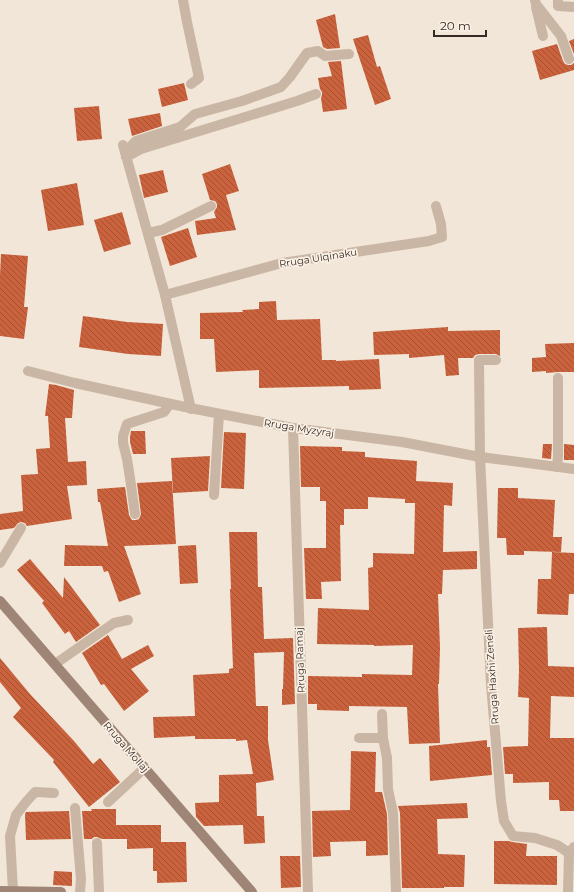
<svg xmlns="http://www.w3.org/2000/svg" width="574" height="892" font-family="Montserrat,sans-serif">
<defs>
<pattern id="building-back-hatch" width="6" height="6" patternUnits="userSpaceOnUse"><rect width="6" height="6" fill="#ca633d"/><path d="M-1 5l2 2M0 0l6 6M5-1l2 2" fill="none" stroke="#a55233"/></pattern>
</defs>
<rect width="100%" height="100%" fill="#f2e6d8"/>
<!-- building -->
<g fill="url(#building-back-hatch)">
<polygon points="335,14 340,48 327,49 323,47 316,20"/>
<polygon points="368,35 377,67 380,66 391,99 375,105 353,39"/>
<polygon points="574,39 574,54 569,41"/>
<polygon points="557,44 563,61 565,64 568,65 571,65 574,63 574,70 540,80 532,51"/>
<polygon points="341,61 347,109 323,112 321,98 322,95 322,92 320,89 318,78 332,76 328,62"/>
<polygon points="184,83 188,100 162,107 158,89"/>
<polygon points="99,106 102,139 77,141 74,108"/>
<polygon points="160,113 162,126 132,136 128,119"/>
<polygon points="230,164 239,191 226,195 236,230 197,235 195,221 216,218 214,212 217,207 217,204 215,201 210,200 202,174"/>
<polygon points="163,170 168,192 144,198 139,175"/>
<polygon points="77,183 84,225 48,231 41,190"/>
<polygon points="122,212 131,244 104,252 94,220"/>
<polygon points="188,228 197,257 170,266 161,237"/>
<polygon points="1,254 28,256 24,307 28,307 24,339 0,336 0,275"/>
<polygon points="276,301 277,320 320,319 322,360 336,360 336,361 379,359 381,389 349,390 349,386 259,388 259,370 216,372 214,339 200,339 200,313 243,312 242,310 259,309 259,302"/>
<polygon points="83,316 127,322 163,324 161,356 128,354 79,347"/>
<polygon points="448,327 448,331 500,330 500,356 496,354 479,354 475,355 473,358 458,358 459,375 446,376 444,355 409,358 409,354 374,355 373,332"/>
<polygon points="574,343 574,372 558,372 546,373 546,371 532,372 532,358 546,357 545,344"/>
<polygon points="49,384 56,385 74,390 72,418 65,418 68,462 86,461 87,485 67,486 72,519 27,526 25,523 21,522 18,523 14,528 0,530 0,514 23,511 21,475 38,474 36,449 50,448 48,416 45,416"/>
<polygon points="131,431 145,431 146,454 133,454 130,442 130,437"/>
<polygon points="224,432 246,433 244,489 221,488"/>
<polygon points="543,444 552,444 551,459 542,458"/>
<polygon points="564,444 574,445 574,460 564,460"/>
<polygon points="300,446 342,447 342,451 365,452 365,457 417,461 416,481 453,483 452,506 444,505 443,552 477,551 477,569 443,570 442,594 438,594 440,648 439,684 438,684 440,743 409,744 407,707 349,706 349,711 317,710 317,704 308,704 308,676 362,677 362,674 412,675 413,645 374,646 374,645 317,644 318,608 369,610 368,568 373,567 373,553 414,554 415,503 405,503 405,499 368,497 368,509 344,509 344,525 340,525 341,581 321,582 322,599 306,599 304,548 326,548 326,501 320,501 320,487 301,487"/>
<polygon points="210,456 208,491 173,493 171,458"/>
<polygon points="172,481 176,544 124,546 141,594 119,602 108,571 104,572 102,566 64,566 65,545 108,546 100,502 98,502 97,489 125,487 129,515 132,520 136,520 139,519 141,514 137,483"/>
<polygon points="498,488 518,488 518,498 555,500 553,537 562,537 561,552 524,551 524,555 507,555 506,538 497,538"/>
<polygon points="229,532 257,532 258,587 262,587 264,639 293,638 295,704 282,705 282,689 283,689 284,652 254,653 256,706 268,706 268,740 274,780 256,783 257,816 264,816 265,843 244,844 243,825 204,826 196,817 195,803 219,802 219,775 253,774 247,740 236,741 236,739 195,739 195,736 154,738 153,717 195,716 193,675 229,673 229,669 233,668 230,589 231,589"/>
<polygon points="196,545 198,583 180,584 178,546"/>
<polygon points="552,552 574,553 574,594 569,594 568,615 537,614 538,579 551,579"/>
<polygon points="30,559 63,598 64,577 100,625 76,642 69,631 65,634 42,603 44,601 17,570"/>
<polygon points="547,627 548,666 574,667 574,697 551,696 550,738 574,738 574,811 560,811 559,800 549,800 549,782 513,783 513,774 505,774 503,747 528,746 529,698 518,697 519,671 518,628"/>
<polygon points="108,635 122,659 148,645 154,656 131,669 149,691 124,711 104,684 101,685 82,653"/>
<polygon points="0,658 30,694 74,741 93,764 100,758 120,782 89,807 53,762 54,760 13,717 21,708 0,682"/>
<polygon points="487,740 487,747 490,747 492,775 430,781 429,746"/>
<polygon points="351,751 376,752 375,792 382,792 387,814 388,855 366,856 366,841 330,842 331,856 313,857 312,811 350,810"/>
<polygon points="467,803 468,818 437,819 438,854 465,855 464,887 444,887 444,888 402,888 400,813 398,806"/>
<polygon points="91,809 116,809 116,825 161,825 161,842 186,842 187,882 157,883 157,871 153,871 153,848 127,849 127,839 102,839 97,837 94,837 92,839 84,839 82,811 92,811"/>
<polygon points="69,811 71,839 26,840 25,814 26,812"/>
<polygon points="494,841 509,841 512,842 527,844 526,856 557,856 557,885 494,884"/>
<polygon points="280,856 300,856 301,887 281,888"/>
<polygon points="54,871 72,872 72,886 53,885"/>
</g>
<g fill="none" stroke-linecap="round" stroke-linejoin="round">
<!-- lane -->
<g stroke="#cab6a4" stroke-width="10">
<polyline points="183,0 187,22 199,78 191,84"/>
<polyline points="535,0 536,4 561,36 569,59"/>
<polyline points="558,0 558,6 574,7"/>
<polyline points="536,7 543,36"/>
<polyline points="125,152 136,141 180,127 195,114 242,101 281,87 290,77 307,53 318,51 325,56 349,54"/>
<polyline points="126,157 141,149 297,101 316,94"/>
<polyline points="148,233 162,230 211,206"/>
<polyline points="165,295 282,263 429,241 442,237 441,224 436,206"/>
<polyline points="480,457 479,360 496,360"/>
<polyline points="557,467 558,456 558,378"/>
<polyline points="214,495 219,414"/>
<polyline points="135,514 130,478 127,459 123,443 123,436 127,424 164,412 170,404"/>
<polyline points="0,563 21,528"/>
<polyline points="55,664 114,623 128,620"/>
<polyline points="382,714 383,738 387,758"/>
<polyline points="359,738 383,738"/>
<polyline points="108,802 136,776 144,768"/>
<polyline points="75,808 81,879 80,892"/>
<polyline points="97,843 99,892"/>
<polyline points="13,891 10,836 16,815 26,802 35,792 54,793"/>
</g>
<!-- street -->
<g stroke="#cab6a4" stroke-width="10">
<polyline points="123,145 165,295 191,409"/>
<polyline points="28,371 75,383 185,407 293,428 402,442 480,457 574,469"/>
<polyline points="293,428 308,892"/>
<polyline points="480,457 491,685 501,801 504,821 513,836 535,838 557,845 569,853"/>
<polyline points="387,758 388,789 393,813 396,892"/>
<polyline points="568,892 569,853 574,847"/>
</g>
<!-- secondary -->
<g stroke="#9e8575" stroke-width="10">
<polyline points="0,601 252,892"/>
<polyline points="0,891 61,892"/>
</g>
</g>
<g text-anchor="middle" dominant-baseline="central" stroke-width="3.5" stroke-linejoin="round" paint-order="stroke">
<!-- street labels -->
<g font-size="10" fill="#352b26" stroke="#faf0e4">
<text transform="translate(318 258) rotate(-9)">Rruga Ulqinaku</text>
<text transform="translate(299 428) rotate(9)">Rruga Myzyraj</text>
<text transform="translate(300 660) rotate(-92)">Rruga Ramaj</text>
<text transform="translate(492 677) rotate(-94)">Rruga Haxhi Zeneli</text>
<text transform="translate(126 747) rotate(49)">Rruga Mollaj</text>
</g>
</g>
<!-- scale -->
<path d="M434 30v6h52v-6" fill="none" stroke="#352b26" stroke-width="2"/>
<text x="440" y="30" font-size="12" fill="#352b26" stroke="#faf0e4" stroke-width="3" paint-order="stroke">20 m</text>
</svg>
